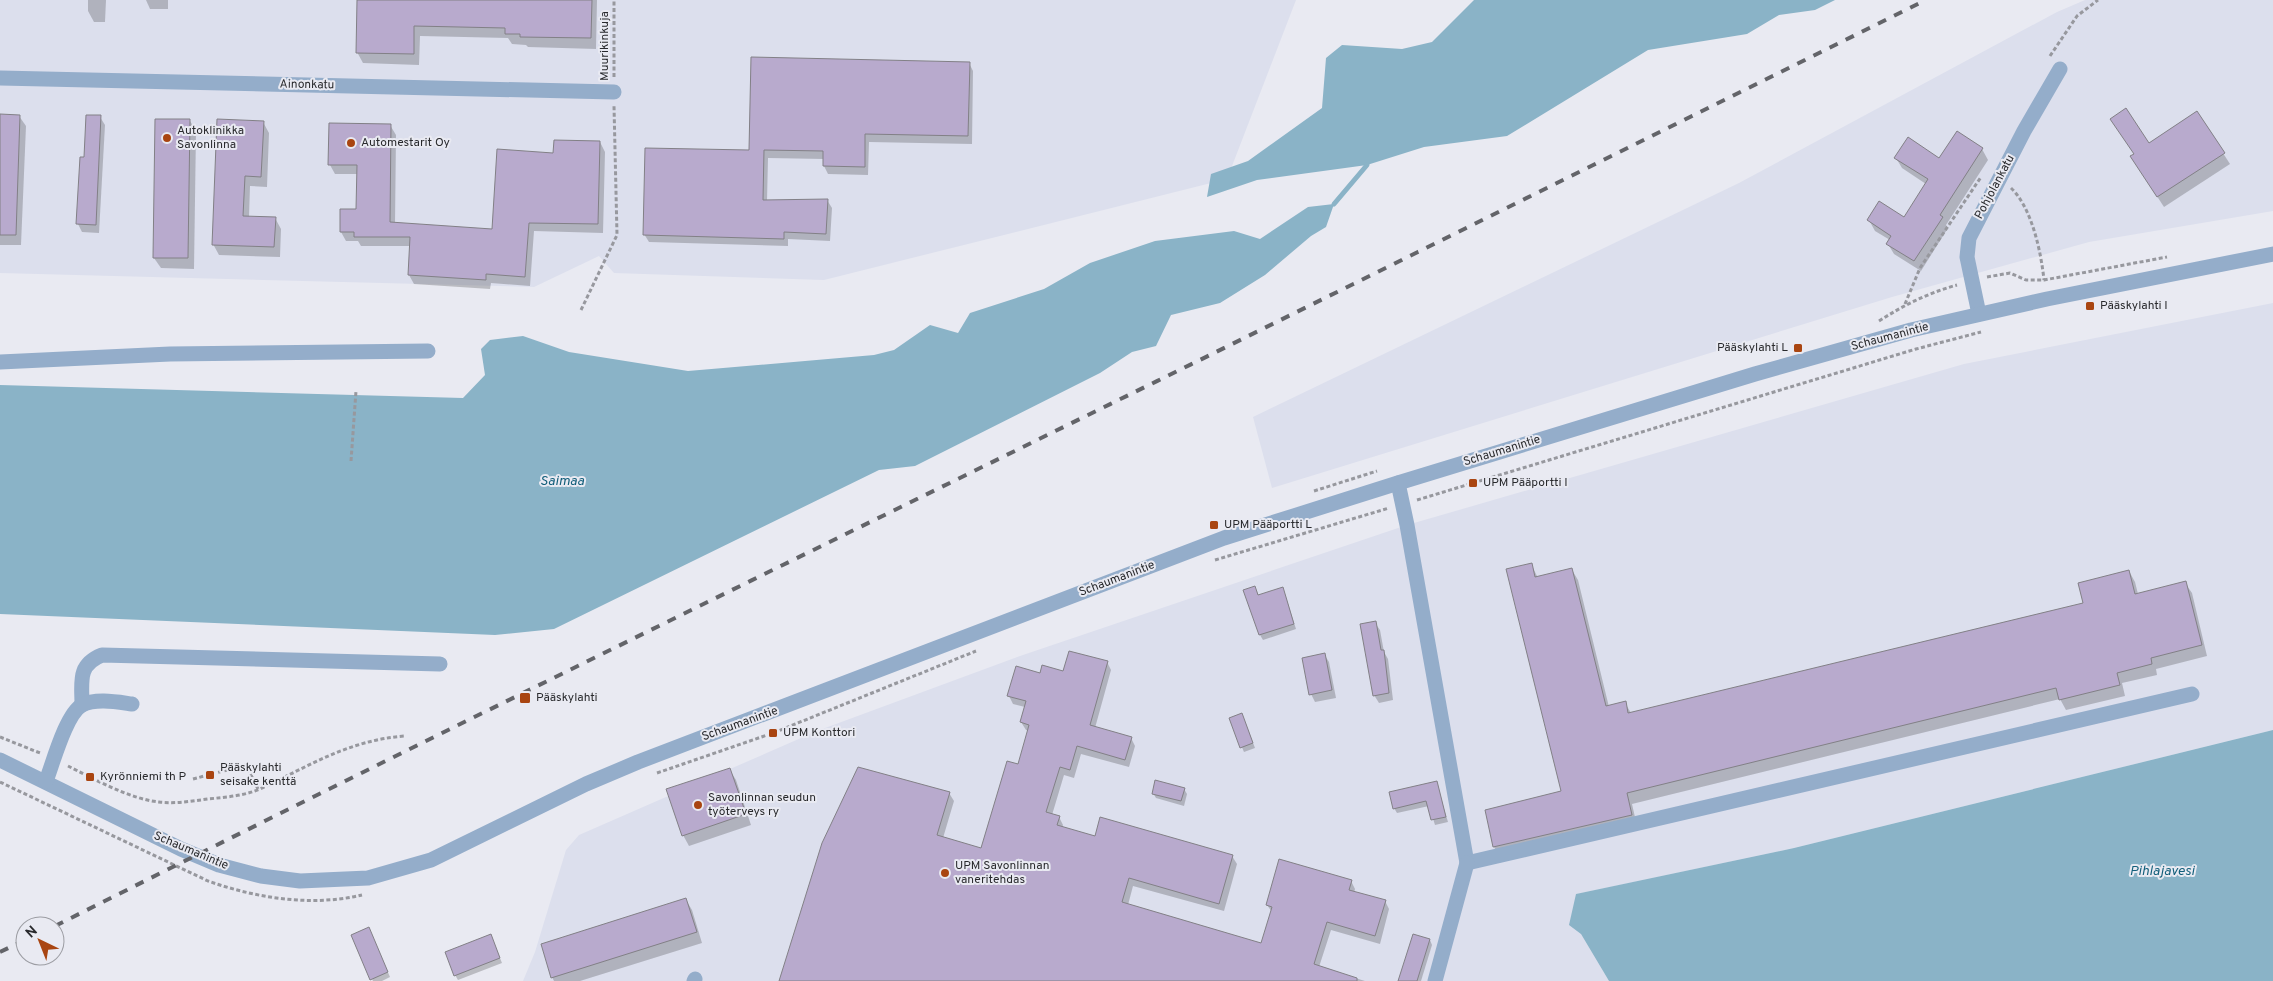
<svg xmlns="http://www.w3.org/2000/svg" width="2273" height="981" font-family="Overpass,sans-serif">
<rect width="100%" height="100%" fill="#e9eaf2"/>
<!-- built -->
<g fill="#dcdfed">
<polygon points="0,0 1296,0 1227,179 824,280 614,273 599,256 534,287 0,273"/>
<polygon points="2085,0 2273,0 2273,211 2089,242 1892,297 1272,488 1253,417 1739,183 2057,12"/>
<polygon points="2273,303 2273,730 1794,848 1577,894 1581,934 1609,981 523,981 535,952 566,850 579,835 817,731 1020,656 1407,525 1964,364"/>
</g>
<!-- water -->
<g fill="#8ab3c7">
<polygon points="1474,0 1835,0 1815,10 1779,15 1747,34 1648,50 1507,136 1424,147 1367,165 1257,180 1207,197 1211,174 1248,161 1322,108 1326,58 1342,45 1402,49 1432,42"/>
<polygon points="1334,204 1326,227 1311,236 1265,275 1220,303 1171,315 1156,346 1132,352 1100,373 915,466 879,470 554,629 495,635 0,614 0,385 463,398 485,375 481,349 490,340 523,336 569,352 688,371 874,355 894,350 930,325 958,333 970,313 1044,289 1090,263 1155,241 1234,231 1260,239 1308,207"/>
<polygon points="2273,730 2273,981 1609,981 1581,934 1569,925 1576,894 1794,848"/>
</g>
<!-- shadow -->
<g fill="#0003">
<polygon points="88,0 106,0 105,22 94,22 88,11"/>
<polygon points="146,0 168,0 168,9 150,9"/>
<polygon points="359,0 597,0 596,49 528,47 526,45 512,44 508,38 420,36 419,65 363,63 357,52"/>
<polygon points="969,63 973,71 972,144 869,142 868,175 828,174 824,166 824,159 768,158 767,201 827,200 832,208 830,241 788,239 788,246 649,242 644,234 751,151"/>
<polygon points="2197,113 2230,164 2164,207 2138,167 2149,145"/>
<polygon points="0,115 19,116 26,126 21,245 0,245"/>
<polygon points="100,117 105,125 99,233 82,232 78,224 85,158"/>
<polygon points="190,121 196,131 194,269 161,268 154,258"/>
<polygon points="263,122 269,133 267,187 250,186 249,217 275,218 281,229 280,257 219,255 213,244"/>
<polygon points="390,125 396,135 395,224 493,230 554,154 600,142 605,152 603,233 534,231 530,286 491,283 490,289 414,284 409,275 411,246 361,246 358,241 346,241 341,232 358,210 358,174 335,174 330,165"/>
<polygon points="1982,149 1988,160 1946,225 1948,228 1921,271 1894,254 1888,244 1890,240 1875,231 1869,220 1904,219 1926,184 1902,168 1896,158 1940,159"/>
<polygon points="1531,564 1538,578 1572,570 1578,580 1609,707 1625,703 1631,713 2084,604 2129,571 2135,582 2138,594 2185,583 2192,593 2207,656 2156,669 2157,675 2122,683 2125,696 2066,710 2060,699 1632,804 1637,826 1500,857 1494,847 1486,811 1562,792"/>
<polygon points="1255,587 1259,596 1285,594 1296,629 1263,640 1260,635"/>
<polygon points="1375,623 1380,630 1384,652 1388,659 1393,700 1379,703 1374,695"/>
<polygon points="1324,654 1329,662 1336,698 1315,702 1311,694"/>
<polygon points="1107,662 1111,670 1095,728 1131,738 1135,746 1129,767 1081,754 1074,778 1064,775 1052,815 1059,817 1063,825 1062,828 1096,838 1232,856 1237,864 1224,911 1133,886 1128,905 1262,944 1272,912 1267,905 1351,881 1355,889 1354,893 1385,901 1389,909 1380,944 1331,930 1319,967 1365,981 781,981 949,793 954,801 943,838 982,850 1019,765 1029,731 1026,730 1021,722 1025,707 1013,704 1009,696 1041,674 1064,673"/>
<polygon points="1230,719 1244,719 1255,748 1244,752"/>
<polygon points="729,769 736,780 751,825 689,846 683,835"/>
<polygon points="1436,782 1448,822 1435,825 1429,806 1397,813 1394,808"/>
<polygon points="1184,789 1187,794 1184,806 1156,798 1153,793"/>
<polygon points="686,900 692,910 702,943 580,981 554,981 552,977"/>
<polygon points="371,934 390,977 382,981 373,981 353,936"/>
<polygon points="1430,940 1432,945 1421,981 1404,981"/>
<polygon points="493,941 502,963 458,980 455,975"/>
</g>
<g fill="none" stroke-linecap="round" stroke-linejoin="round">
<!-- stream -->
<polyline stroke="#8ab3c7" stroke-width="5" points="1334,204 1367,165"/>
</g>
<!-- building -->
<g fill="#b8aacd" stroke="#828086">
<polygon points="357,0 592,0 591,38 520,37 520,34 505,34 505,28 414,26 414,54 356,53"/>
<polygon points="751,57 970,62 968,136 865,134 865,167 823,166 823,151 764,150 763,200 828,199 826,234 784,232 784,239 643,235 645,148 749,150"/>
<polygon points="2126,108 2149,143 2197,111 2225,153 2157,197 2130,156 2134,154 2110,119"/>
<polygon points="0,114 20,115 16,235 0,235"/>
<polygon points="86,115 101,115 96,225 76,224 80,157 84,157"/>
<polygon points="155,119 190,119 188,258 153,258"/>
<polygon points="217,119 264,121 261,177 245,176 243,216 276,217 274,247 212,245"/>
<polygon points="329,123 391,124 390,222 492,229 497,149 553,153 554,140 600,141 598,224 529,223 525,277 486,274 486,280 408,275 410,237 354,237 354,232 340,232 340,209 356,209 357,165 328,165"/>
<polygon points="1957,131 1983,148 1940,215 1943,217 1914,261 1886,244 1891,236 1867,220 1879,201 1904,217 1928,179 1894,158 1908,137 1939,158"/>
<polygon points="1532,563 1535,577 1572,568 1606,706 1626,701 1628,713 2083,603 2078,583 2129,570 2135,594 2186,581 2202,645 2151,658 2152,664 2117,673 2120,685 2059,700 2056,688 1627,793 1632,815 1493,847 1485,810 1561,791 1506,569"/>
<polygon points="1255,586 1258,595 1283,587 1294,624 1259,635 1243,590"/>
<polygon points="1376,621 1381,650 1384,650 1389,693 1373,696 1360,624"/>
<polygon points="1069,651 1108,661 1090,725 1132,737 1125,760 1077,746 1070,770 1060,767 1046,812 1060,816 1057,825 1095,836 1100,817 1233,855 1219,904 1129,878 1122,902 1261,943 1272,907 1266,905 1279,859 1352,880 1349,890 1386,900 1375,936 1327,922 1314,964 1357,978 1357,981 779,981 822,843 858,767 950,792 937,835 981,848 1007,761 1018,764 1029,725 1020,722 1026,701 1007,696 1016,666 1040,673 1042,665 1063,671"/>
<polygon points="1325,653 1332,690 1309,695 1302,658"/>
<polygon points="1242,713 1253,743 1240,748 1229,718"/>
<polygon points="730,768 746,814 682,836 666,789"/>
<polygon points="1155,780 1185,788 1181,801 1152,794"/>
<polygon points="1437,781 1446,817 1431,820 1426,801 1393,809 1389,792"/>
<polygon points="686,898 697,932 551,978 541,944"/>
<polygon points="369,927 388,972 370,980 351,935"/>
<polygon points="491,934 500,958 454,976 445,952"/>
<polygon points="1413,934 1430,939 1417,981 1398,981"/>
</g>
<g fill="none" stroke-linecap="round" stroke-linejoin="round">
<!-- path -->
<g stroke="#97989e" stroke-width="3" stroke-dasharray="4 2.5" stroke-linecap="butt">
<polyline points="2050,56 2077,16 2098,0"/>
<polyline points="614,77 614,0"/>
<path d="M2011,188C2032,208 2041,252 2044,280"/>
<polyline points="1987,277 2010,273 2026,280 2044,280 2167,257"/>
<polyline points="1905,304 1920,268 1981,177"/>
<polyline points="581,310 617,235 614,106"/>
<path d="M1879,321C1904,305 1928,293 1957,285"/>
<polyline points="351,461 356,391"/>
<polyline points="1314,491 1377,471"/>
<polyline points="1417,500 1916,349 1981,332"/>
<polyline points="1215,560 1389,508"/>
<polyline points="0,737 40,753"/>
<path d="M68,766C94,779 130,799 159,802C176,804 192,801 208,799C227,797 243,796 260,789C309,766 349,740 405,736"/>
<polyline points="657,773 773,733 976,651"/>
<polyline points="193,779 246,765 258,789"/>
<path d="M0,782L208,881C256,898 311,907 362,895"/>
</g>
<!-- minor -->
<g stroke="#94adca" stroke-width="15">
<polyline points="0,78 614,92"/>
<polyline points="1979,314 1967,257 1969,238 2024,131 2060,69"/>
<polyline points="0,362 170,354 428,351"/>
<polyline points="1398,483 1407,525 1467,863 2192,694"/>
<path d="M82,705C82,682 77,665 102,655L440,664"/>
<polyline points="0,760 181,849 219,865 261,876 300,881 368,878 431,860 586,784 638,762 1224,538 1398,483 1755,374 1911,330 2047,299 2273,254"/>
<path d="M46,781C53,763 66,714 82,705C96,698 117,702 132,704"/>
<polyline points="694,981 695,979"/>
<polyline points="1435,981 1467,863"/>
</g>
<!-- rail -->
<g stroke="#636469" stroke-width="4" stroke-dasharray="9 9" stroke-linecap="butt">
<path d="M55,926C439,733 826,544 1212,354C1450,236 1688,118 1926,0"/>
<polyline points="0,952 25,940"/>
</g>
</g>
<!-- markers -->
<g fill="#a94511" stroke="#e9eaf2" stroke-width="2">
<circle cx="167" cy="138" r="5"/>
<circle cx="351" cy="143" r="5"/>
<rect x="2085" y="301" width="10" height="10" rx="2.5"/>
<rect x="1793" y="343" width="10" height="10" rx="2.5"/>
<rect x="1468" y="478" width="10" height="10" rx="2.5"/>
<rect x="1209" y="520" width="10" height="10" rx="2.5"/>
<rect x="519" y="692" width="12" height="12" rx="2.5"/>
<rect x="768" y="728" width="10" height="10" rx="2.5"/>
<rect x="205" y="770" width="10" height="10" rx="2.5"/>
<rect x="85" y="772" width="10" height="10" rx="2.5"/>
<circle cx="698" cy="805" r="5"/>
<circle cx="945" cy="873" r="5"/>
</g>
<g text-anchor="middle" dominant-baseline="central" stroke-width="4" stroke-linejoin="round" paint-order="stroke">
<!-- street labels -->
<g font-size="12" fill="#292a2d" stroke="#e9eaf2">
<text transform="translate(605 46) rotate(-90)">Muurikinkuja</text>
<text transform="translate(307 85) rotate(1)">Ainonkatu</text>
<text transform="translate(1995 187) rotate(-62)">Pohjolankatu</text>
<text transform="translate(1890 337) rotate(-15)">Schaumanintie</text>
<text transform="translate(1502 451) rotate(-17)">Schaumanintie</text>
<text transform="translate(1117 579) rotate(-21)">Schaumanintie</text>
<text transform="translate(740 724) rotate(-20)">Schaumanintie</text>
<text transform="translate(191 851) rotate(23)">Schaumanintie</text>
</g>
<!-- poi labels -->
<g font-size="12" fill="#292a2d" stroke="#e9eaf2" text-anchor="start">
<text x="177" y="131">Autoklinikka<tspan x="177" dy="14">Savonlinna</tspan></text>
<text x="361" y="143">Automestarit Oy</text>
<text x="2100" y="306">Pääskylahti I</text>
<text x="1788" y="348" text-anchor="end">Pääskylahti L</text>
<text x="1483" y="483">UPM Pääportti I</text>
<text x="1224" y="525">UPM Pääportti L</text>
<text x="536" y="698">Pääskylahti</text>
<text x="783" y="733">UPM Konttori</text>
<text x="220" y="768">Pääskylahti<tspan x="220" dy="14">seisake kenttä</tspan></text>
<text x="100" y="777">Kyrönniemi th P</text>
<text x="708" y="798">Savonlinnan seudun<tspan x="708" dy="14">työterveys ry</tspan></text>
<text x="955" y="866">UPM Savonlinnan<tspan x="955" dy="14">vaneritehdas</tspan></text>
</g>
<!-- water labels -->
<g font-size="14" font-style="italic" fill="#135f7b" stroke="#e9eaf2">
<text x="562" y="481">Saimaa</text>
<text x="2162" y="871">Pihlajavesi</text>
</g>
</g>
<!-- north arrow -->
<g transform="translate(40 941) rotate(317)"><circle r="24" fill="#e9eaf2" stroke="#9c9da3"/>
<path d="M0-4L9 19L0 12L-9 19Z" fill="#a94511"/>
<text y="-8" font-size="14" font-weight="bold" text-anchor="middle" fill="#292a2d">N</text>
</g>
</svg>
